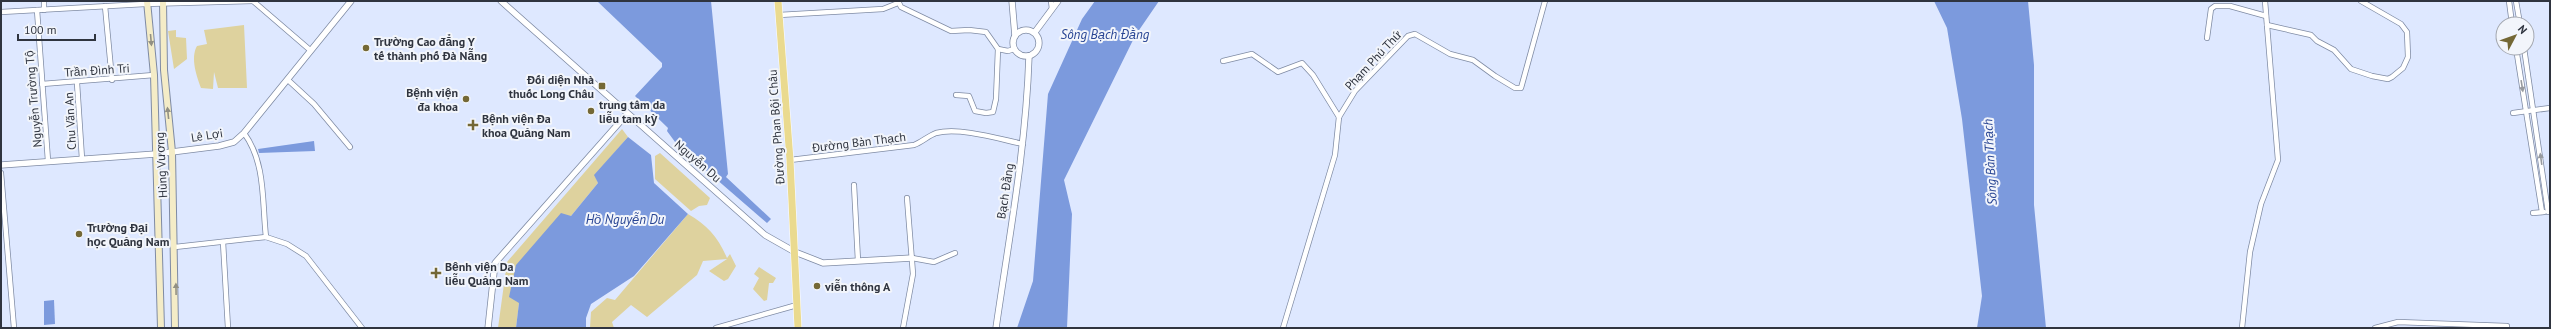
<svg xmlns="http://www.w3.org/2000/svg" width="2551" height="329" font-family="'PT Sans',sans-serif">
<rect width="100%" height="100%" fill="#dee8ff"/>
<!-- green -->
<g fill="#ded29e">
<path d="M244,25L247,88H218L214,72L213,89L201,88C197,77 190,58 197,46L207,44L204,30Z"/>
<polygon points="176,30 176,37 186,38 187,59 174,69 168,31"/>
<polygon points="622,129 628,137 595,175 598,183 571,216 519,303 516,328 498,328 507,262"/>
<polygon points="660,153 710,198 707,205 699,206 691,211 655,179 655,156"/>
<path d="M688,214C707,225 718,237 727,258L730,254L736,266L728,279L724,281L709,271L727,259L703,261L697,275L647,317L631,305L612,322L614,328H590L591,312L607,298L615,300Z"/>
<polygon points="759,267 776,278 773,283 769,283 767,300 764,301 753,289 759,278 754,274"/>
</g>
<!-- water -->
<g fill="#7c9add">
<polygon points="597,1 711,1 728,174 726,177 771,219 767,223 678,146 667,131 668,128 635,96 662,67 662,63"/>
<polygon points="1095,1 1159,1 1135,36 1064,180 1072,214 1067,328 1017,328 1033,281 1048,94 1082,19"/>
<polygon points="1934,1 2028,1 2034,65 2034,205 2046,328 1977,328 1982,296 1962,119 1947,28"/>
<polygon points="628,137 651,155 654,183 688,214 634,276 591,304 586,318 586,328 516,328 519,303 509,297 516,265 561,213 571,216 598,183 594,175"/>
<polygon points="314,141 315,151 259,153 258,149"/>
<polygon points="54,300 55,324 44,325 44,301"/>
</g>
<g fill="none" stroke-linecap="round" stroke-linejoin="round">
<!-- minor casing -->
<g stroke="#7f8ba4" stroke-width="6">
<g id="minor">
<polyline points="44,1 44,10"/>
<polyline points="253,1 310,50"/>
<polyline points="898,1 901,7 951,31 969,30 986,32 998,49 1008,51 1014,49"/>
<polyline points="1051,1 1052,9"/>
<polyline points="2509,1 2512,24"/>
<polyline points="2516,1 2520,24"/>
<polyline points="105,6 112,80"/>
<polyline points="37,10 48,161"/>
<polyline points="1,12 145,4 253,1"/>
<polyline points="779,15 883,9 898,3"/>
<polyline points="2267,25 2311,35 2317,41 2334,50 2351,69 2372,76 2388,79 2392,77 2403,68 2408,57 2407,32 2401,24 2361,1"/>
<polyline points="2207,38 2211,9 2215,6 2230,6 2266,16"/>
<polyline points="2516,48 2542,212"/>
<polyline points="2524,48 2548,212"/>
<polyline points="1223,61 1252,54 1278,72 1302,63 1313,75 1339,117"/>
<polyline points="288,80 314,104 350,147"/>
<polyline points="77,83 82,159"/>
<polyline points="42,84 154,75"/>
<polyline points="956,95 969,96 975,111 986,113 993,112 996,99 998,49"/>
<polyline points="2513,113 2550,108"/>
<path d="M244,133C266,163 262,202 266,237"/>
<path d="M790,160L914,145C922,142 928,136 936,133C960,127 999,139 1023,144"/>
<polyline points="1,173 14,328"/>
<polyline points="854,185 858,261"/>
<polyline points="2533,213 2544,212"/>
<polyline points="266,237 287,244 306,256 362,328"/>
<polyline points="223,242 228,328"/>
<polyline points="175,247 266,237"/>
<polyline points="912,258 934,262 955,253"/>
<polyline points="716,328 797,305"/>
<polyline points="903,328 913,274 907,198"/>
<polyline points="1283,328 1335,155 1339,117 1355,91 1408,36 1415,34 1450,54 1473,60 1495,76 1515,88 1521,88 1545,1"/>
<polyline points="2242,328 2250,252 2261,204 2278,160 2265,1"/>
<polyline points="2375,328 2398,322 2507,326"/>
</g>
</g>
<!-- tertiary casing -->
<g stroke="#7f8ba4" stroke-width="7">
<g id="tertiary">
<polyline points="501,1 765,235 795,252 823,263 912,258"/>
<polyline points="1012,1 1015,36"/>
<circle cx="1026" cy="43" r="13"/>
<polyline points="1035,32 1058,1"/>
<polyline points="1,165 156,154 219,146 234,142 244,133 351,1"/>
<polyline points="488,328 495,263 627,114"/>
<path d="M996,328C1009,238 1026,148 1029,56"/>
</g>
</g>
<!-- secondary casing -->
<g stroke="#7f8ba4" stroke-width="8">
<g id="secondary">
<polyline points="147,1 154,75 161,328"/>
<polyline points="163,1 164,70 172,152 175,328"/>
</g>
</g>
<!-- primary casing -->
<g stroke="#fff" stroke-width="8">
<polyline id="primary" points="778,1 790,160 798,328"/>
</g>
<!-- minor -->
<use href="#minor" stroke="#fff" stroke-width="4.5"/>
<!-- tertiary -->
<use href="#tertiary" stroke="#fff" stroke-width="5.5"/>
<!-- secondary -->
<use href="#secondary" stroke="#f4ecc7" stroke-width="6"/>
<!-- primary -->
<use href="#primary" stroke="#eada8f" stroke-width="7"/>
</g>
<!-- one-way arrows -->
<defs><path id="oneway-solid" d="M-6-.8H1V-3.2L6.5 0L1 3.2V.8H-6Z"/></defs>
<g fill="#929083">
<use href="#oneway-solid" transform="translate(151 40) rotate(85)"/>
<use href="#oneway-solid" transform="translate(168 113) rotate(-96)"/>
<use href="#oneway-solid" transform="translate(176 289) rotate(-91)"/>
</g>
<g fill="#979a9f">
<use href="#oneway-solid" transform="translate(2522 86) rotate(81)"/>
<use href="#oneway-solid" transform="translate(2541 159) rotate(-98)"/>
</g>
<!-- markers -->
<g fill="#746835" stroke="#f2f5fb" stroke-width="1.5">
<circle cx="366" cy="48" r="4"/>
<rect x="598" y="82" width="8" height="8" rx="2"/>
<circle cx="466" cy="99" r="4"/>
<circle cx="591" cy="111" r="4"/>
<path d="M471 119h4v4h4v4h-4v4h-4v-4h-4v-4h4z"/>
<circle cx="79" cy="234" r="4"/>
<path d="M434 267h4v4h4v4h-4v4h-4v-4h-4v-4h4z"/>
<circle cx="817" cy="286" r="4"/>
</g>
<g text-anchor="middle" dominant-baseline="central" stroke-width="4" stroke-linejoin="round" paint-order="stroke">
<!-- poi labels -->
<g font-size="12" font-weight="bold" fill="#2f343f" stroke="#f2f5fb" text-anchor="start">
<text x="374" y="41">Trường Cao đẳng Y<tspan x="374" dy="14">tế thành phố Đà Nẵng</tspan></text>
<text x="594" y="79" text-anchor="end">Đối diện Nhà<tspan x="594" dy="14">thuốc Long Châu</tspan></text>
<text x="458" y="92" text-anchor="end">Bệnh viện<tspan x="458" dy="14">đa khoa</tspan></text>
<text x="599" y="104">trung tâm da<tspan x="599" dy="14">liễu tam kỳ</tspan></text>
<text x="482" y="118">Bệnh viện Đa<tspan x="482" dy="14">khoa Quảng Nam</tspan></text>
<text x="87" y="227">Trường Đại<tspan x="87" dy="14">học Quảng Nam</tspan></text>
<text x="445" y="266">Bệnh viện Da<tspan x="445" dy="14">liễu Quảng Nam</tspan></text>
<text x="825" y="286">viễn thông A</text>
</g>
<!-- street labels -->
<g font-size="12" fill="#2f343f" stroke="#f2f5fb">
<text transform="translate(1373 60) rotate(-47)">Phạm Phú Thứ</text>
<text transform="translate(97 70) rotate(-4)">Trần Đình Tri</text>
<text transform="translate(33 99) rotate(-95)">Nguyễn Trường Tộ</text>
<text transform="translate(70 121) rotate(-93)">Chu Văn An</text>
<text transform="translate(776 127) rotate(-94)">Đường Phan Bội Châu</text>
<text transform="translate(207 135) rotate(-9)">Lê Lợi</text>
<text transform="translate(859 142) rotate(-7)">Đường Bàn Thạch</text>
<text transform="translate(698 161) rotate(41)">Nguyễn Du</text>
<text transform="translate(161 165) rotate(-93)">Hùng Vương</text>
<text transform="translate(1005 191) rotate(-81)">Bạch Đằng</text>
</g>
<!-- water labels -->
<g font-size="13" font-style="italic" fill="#274493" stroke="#f2f5fb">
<text x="1105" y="34">Sông Bạch Đằng</text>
<text transform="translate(1990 162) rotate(-93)">Sông Bàn Thạch</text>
<text x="625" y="219">Hồ Nguyễn Du</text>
</g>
</g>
<!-- border -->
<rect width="2551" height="329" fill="none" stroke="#2f343f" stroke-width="4"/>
<!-- north arrow -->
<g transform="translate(2515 36) rotate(49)"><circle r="19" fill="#f2f5fb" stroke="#a4a8b0"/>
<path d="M0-3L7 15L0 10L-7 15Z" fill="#746835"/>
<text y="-6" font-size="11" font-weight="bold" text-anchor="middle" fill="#2f343f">N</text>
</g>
<!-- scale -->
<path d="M18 34v6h77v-6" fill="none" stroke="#2f343f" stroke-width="2"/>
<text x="24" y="34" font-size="12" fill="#2f343f" stroke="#f2f5fb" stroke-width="3" paint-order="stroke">100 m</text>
</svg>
